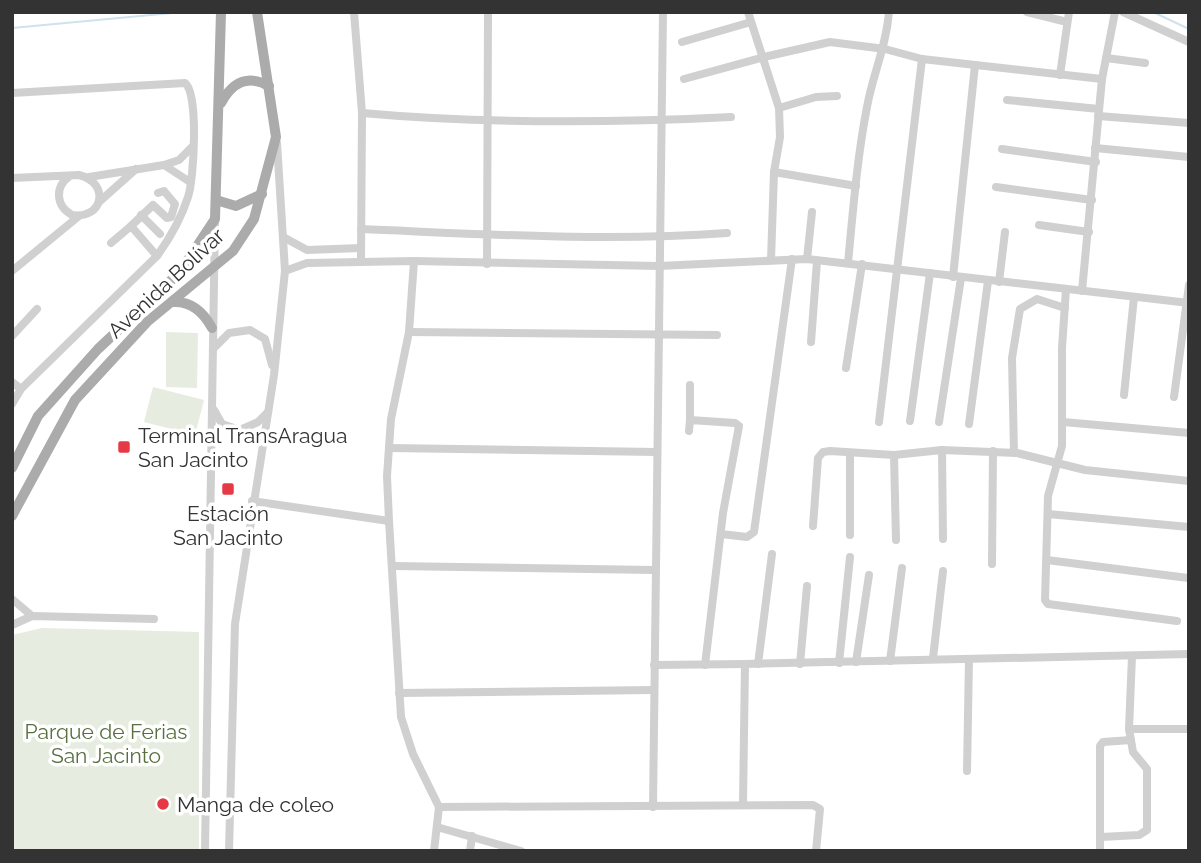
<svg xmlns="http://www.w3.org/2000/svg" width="1201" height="863" font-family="Raleway,sans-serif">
<rect width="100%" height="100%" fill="#fff"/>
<!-- green -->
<g fill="#e6ecdf">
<polygon points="166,332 198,333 197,388 166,387"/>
<polygon points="153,387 204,400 195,435 144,422"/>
<polygon points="42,628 199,632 199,851 12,851 12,635"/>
</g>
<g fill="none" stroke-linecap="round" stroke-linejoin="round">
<!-- stream -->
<g stroke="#cfe2ee" stroke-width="2">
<polyline points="1153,12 1189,29"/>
<polyline points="12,28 183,12"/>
</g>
<!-- minor -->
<g stroke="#d0d0d0" stroke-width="8">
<polyline points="354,12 362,113 361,260"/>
<polyline points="748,12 779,108 780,137 774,172 771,260"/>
<polyline points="1027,12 1067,22"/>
<polyline points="1123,12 1189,42"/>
<polyline points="682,42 751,22"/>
<polyline points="1106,58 1145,63"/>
<polyline points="1060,75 1069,12"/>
<polyline points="684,79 764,57 830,42 885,49 922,59 1102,79"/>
<path d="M12,93L185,83C199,93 194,180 188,197C181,219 170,238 157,256L21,389L12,404"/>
<polyline points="1007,100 1099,109"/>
<polyline points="779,108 816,97 837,96"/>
<path d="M362,113C484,124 609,123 731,117"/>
<polyline points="1098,116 1189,123"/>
<polyline points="1095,148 1189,157"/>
<polyline points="1002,149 1096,162"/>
<polyline points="164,165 179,160 192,147"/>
<polyline points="774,172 856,186"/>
<polyline points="89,177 164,165 190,182"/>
<path d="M12,178L79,175C111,183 103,220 72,215C56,206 54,187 70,176"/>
<polyline points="996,187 1092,200"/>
<polyline points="99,202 136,169"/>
<polyline points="141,215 160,234"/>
<polyline points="1039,225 1089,232"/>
<polyline points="131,226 153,205 167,218 171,217 175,204 164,191 158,193"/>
<path d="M361,229C483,234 605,242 727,233"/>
<polyline points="285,238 307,250 361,248"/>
<polyline points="111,243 131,226 157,256"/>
<polyline points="807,259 812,212"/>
<polyline points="414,261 659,266 807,259 1189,303"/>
<path d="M848,263C853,211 857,158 867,107C873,73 886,48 889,12"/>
<polyline points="487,264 488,12"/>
<polyline points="12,271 79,216"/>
<polyline points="285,271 307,263 414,261 409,332 391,419 387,476 389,521 401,717 413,754 439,807 434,851"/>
<polyline points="953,277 975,65"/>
<polyline points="999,282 1005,232"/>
<polyline points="1066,289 1062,348 1062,446 1048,496 1045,600 1048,604 1177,621"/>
<polyline points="1082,291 1102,79 1115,12"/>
<polyline points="409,332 717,335"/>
<polyline points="12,336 37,309"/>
<polyline points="811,342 817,261"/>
<polyline points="213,349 229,333 250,330 265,339 272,365"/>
<polyline points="846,368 862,264"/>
<polyline points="12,382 21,389"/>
<polyline points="1124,395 1134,297"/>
<polyline points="1174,397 1189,285"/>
<polyline points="214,410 222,424 240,430 258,422 268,412"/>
<polyline points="690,420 690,385"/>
<polyline points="910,421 930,273"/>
<polyline points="879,422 922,59"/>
<polyline points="939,422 961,278"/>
<polyline points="1063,422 1189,433"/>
<polyline points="969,424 988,281"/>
<polyline points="689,431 690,420 735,423 739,426 723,513 705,665"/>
<polyline points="389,448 657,452"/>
<polyline points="942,450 943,539"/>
<polyline points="1014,453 1012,358 1020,309 1037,299 1065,308"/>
<polyline points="850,454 850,535"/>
<polyline points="894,455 896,540"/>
<polyline points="252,501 389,521"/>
<polyline points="1048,514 1189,527"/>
<polyline points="813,526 818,458 823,452 830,451 894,455 942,450 1017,453 1085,470 1189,481"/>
<polyline points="721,534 747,537 754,532 792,259"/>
<polyline points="1047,560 1188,578"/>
<polyline points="992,564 993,451"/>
<polyline points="393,566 655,570"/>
<polyline points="12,599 32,616"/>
<polyline points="12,625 32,616 154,619"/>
<polyline points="933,658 943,571"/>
<polyline points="890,661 902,568"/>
<polyline points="856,662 869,575"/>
<polyline points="839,663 850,557"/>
<polyline points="758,664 772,554"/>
<polyline points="800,664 807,586"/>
<polyline points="654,665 745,664"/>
<polyline points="399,693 654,690"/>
<polyline points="1129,729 1189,729"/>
<polyline points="967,771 969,659"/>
<polyline points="743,804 745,664 1189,654"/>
<polyline points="439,807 813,805 820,809 816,851"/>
<polyline points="653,807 663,12"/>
<polyline points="437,827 521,851"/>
<polyline points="1101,837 1139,835 1147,830 1147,769 1133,752 1129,729 1132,656"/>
<polyline points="1100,849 1100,746 1103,742 1131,740"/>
<polyline points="205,851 215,219"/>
<polyline points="229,851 235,624 274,375 285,271 277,143"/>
<polyline points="470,851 472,836"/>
</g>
<!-- major -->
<g stroke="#ababab" stroke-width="10">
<path d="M221,103C232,83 247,74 269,86"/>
<polyline points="216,200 236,206 262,194"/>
<path d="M173,302C192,301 204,313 212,328"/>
<polyline points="12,468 38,416 98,349 180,272 215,219 221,12"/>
<polyline points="12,516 75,400 147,322 233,251 254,219 276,137 257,12"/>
</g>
</g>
<!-- markers -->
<g fill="#e63946" stroke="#fff" stroke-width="2.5">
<rect x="117" y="440" width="14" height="14" rx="3.5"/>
<rect x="221" y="482" width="14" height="14" rx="3.5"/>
<circle cx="163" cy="804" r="7"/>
</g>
<g text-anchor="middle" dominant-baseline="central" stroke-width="7" stroke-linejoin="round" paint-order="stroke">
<!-- street labels -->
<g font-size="21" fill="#333" stroke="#fff">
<text transform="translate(166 283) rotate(-43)">Avenida Bolívar</text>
</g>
<!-- poi labels -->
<g font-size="21" fill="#333" stroke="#fff" text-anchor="start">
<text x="138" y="435">Terminal TransAragua<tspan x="138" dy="24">San Jacinto</tspan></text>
<text x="228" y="513" text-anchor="middle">Estación<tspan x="228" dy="24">San Jacinto</tspan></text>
<text x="177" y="804">Manga de coleo</text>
</g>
<!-- park labels -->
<g font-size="21" fill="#56703f" stroke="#fff">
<text x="106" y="731">Parque de Ferias<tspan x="106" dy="24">San Jacinto</tspan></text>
</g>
</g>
<!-- border -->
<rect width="1201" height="863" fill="none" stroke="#333333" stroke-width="28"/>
</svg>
